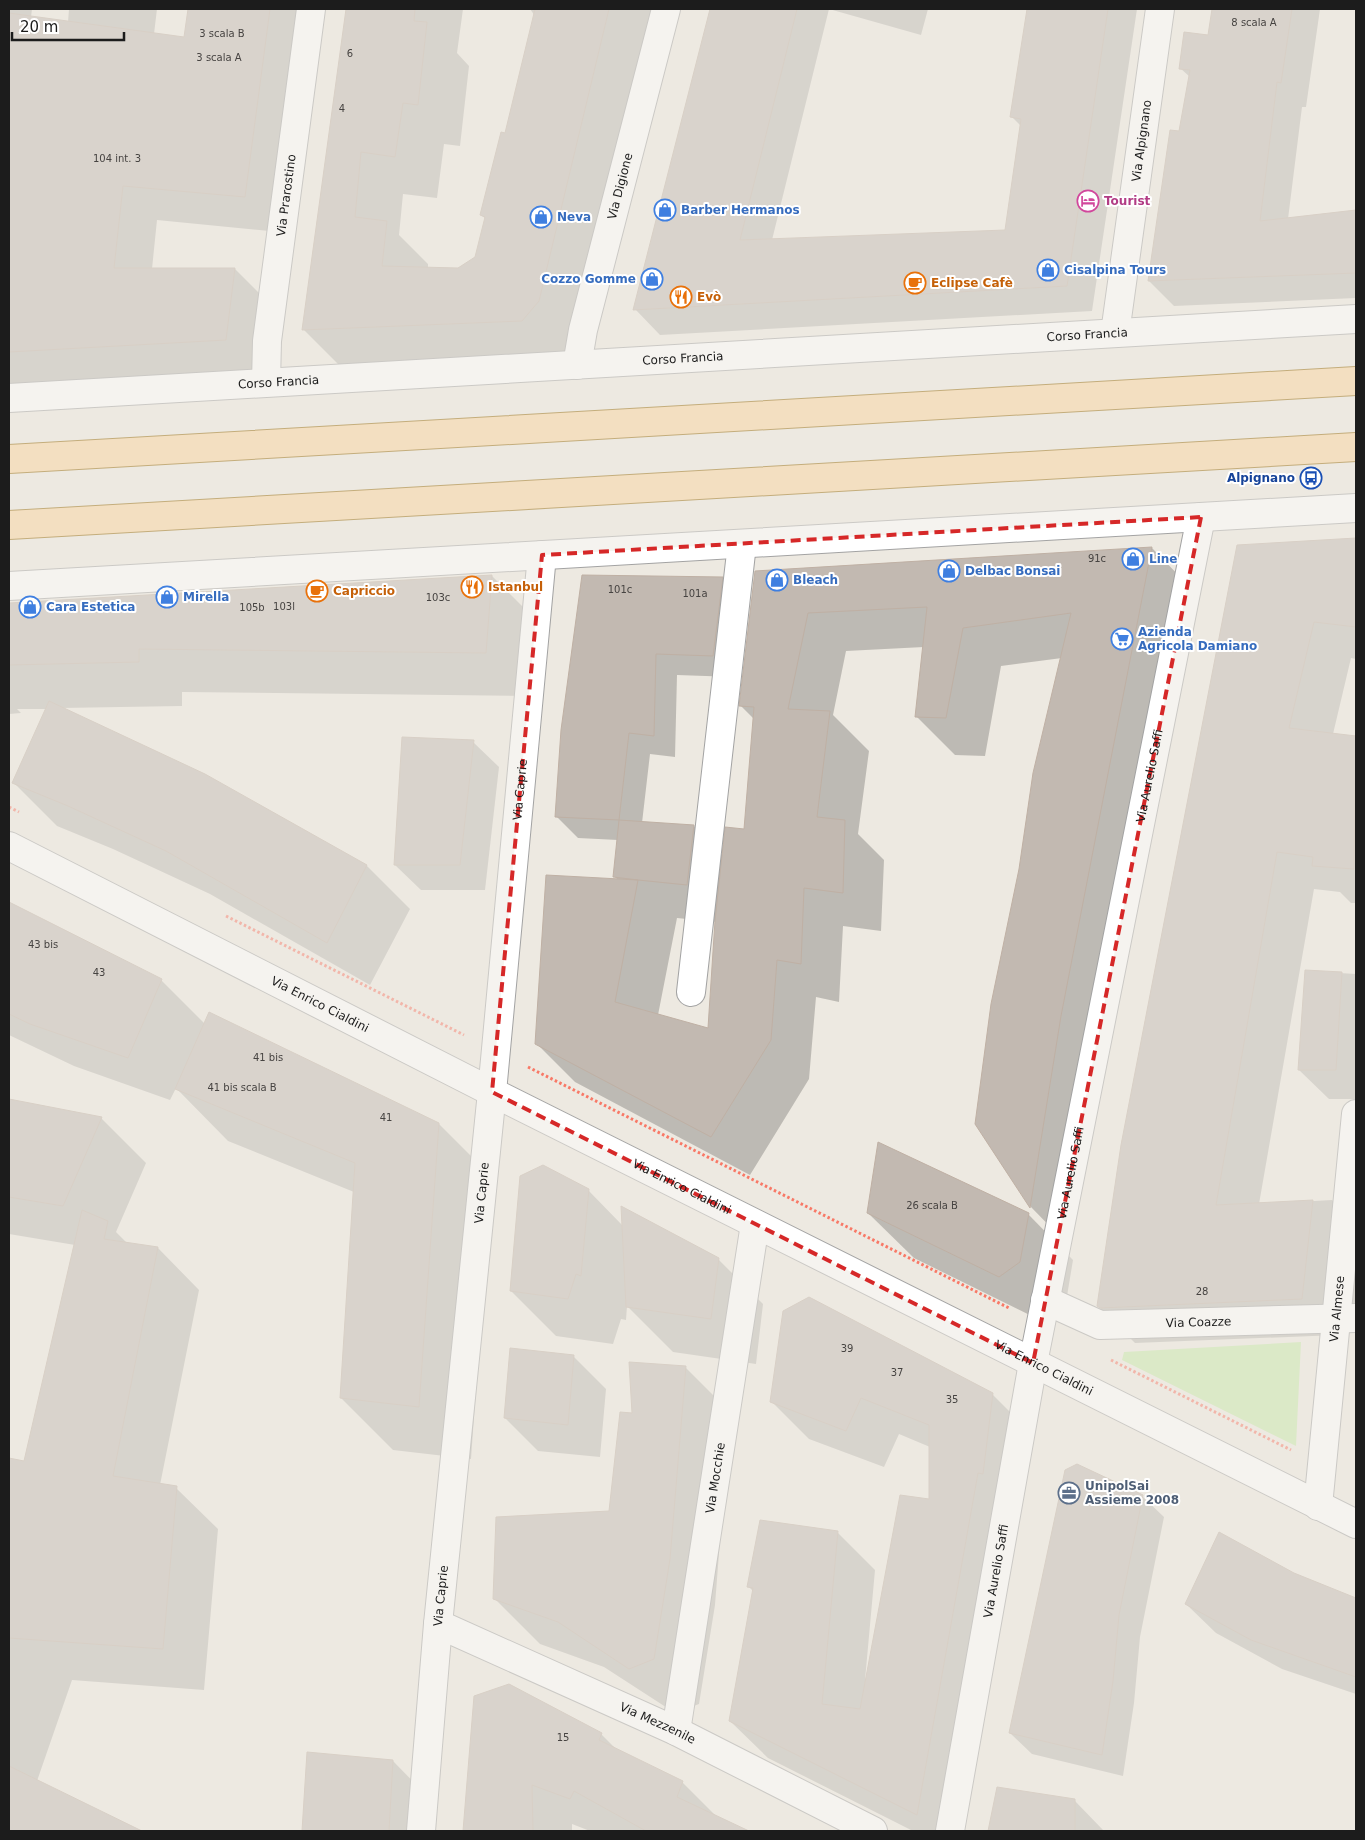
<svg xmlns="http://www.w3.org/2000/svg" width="1365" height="1840" font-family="'DejaVu Sans',sans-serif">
<rect width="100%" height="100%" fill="#ede9e1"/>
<!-- grass -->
<polygon fill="#c6e8a7" points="1301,1342 1296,1446 1122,1360 1124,1352"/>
<!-- shadow -->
<g fill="#0003" fill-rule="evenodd">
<polygon points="9,9 32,9 31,17 68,22 69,9 157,9 154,34 185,38 189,9 301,9 280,232 157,220 152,269 235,269 270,304 261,374 9,389"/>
<polygon points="348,9 463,9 457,53 469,66 460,146 444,144 437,198 403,194 399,235 428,264 428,269 459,270 476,258 486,219 481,215 506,134 535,16 530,9 661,9 564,362 346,372 304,330"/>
<polygon points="712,9 928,9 921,35 829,9 772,240 1006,232 1021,126 1011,116 1029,9 1137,9 1092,311 660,335 635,309"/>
<polygon points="1213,9 1320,9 1306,107 1302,107 1288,219 1356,212 1356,298 1174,306 1149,281 1171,131 1181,132 1190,77 1180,68 1209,37"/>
<polygon points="1356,539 1356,659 1351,658 1333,734 1356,737 1356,903 1351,903 1340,892 1314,889 1259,1204 1332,1200 1356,1225 1356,1317 1338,1335 1135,1343 1098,1306 1238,546"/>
<path d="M1152,548L1190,587L1068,1245L1031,1207L976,1123L1062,658L1001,666L985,756L955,755L916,716L924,647L846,651L833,715L869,751L858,834L884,860L881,931L843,926L839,1002L816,997L809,1079L750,1175L575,1082L536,1043L618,880L614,876L618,840L578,838L557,817L563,730L722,578L743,599L734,677L677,675L675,757L650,754L642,823L694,826L723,856L745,830L754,719L741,706L756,572ZM677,918L716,922L709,1029L658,1015Z"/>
<polygon points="492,576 536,620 530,696 182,692 182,706 61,708 204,775 367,866 410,909 370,985 210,894 113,849 57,826 14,783 47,709 17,709 21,713 9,714 9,604"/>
<polygon points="473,742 499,767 485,890 421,890 395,865"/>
<polygon points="9,903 161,980 205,1024 439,1124 491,1176 471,1459 393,1450 341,1398 354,1192 228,1141 176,1088 170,1100 74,1066 9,1035"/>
<polygon points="1306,971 1356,974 1356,1099 1329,1099 1299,1070"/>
<polygon points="9,1100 101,1118 146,1163 116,1232 128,1244 158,1248 199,1290 160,1485 176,1488 218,1529 204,1690 72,1680 37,1781 140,1831 9,1831 9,1460 25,1463 75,1245 9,1234"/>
<polygon points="588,1190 623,1226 718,1259 763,1304 756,1364 673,1352 627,1306 626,1320 621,1319 613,1344 556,1336 511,1291"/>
<polygon points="868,1213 1028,1214 1073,1260 1065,1308 1044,1322 914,1258"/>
<polygon points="784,1312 992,1394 1030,1432 958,1831 913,1831 768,1758 730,1721 754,1592 749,1587 838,1533 875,1570 865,1680 867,1680 930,1500 930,1447 899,1434 884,1467 809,1439 772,1402"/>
<polygon points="573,1356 606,1389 600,1457 538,1451 505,1418"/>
<polygon points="685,1367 730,1412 715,1605 699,1704 675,1713 604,1667 540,1644 495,1599 610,1512 633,1414"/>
<polygon points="1142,1496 1164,1517 1140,1637 1134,1703 1123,1776 1032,1754 1010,1733"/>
<polygon points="1294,1574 1356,1600 1356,1694 1282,1669 1216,1633 1186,1604"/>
<polygon points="476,1697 601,1734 618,1751 682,1782 718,1818 746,1831 590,1831 572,1824 572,1831 464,1831"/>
<polygon points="308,1754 393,1761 434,1803 432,1831 303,1831"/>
<polygon points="998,1789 1074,1800 1104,1831 989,1831"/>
</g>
<!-- building -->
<g fill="#c2b9b1" stroke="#bfb0a4">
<polygon points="188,9 270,9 245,197 123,186 114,268 235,268 226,340 9,352 9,13 184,37"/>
<polygon points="346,9 415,9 414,21 427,22 418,105 403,103 395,157 361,152 355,217 387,221 382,266 458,268 475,257 485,217 480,215 501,132 505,133 535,9 609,9 539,301 522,321 302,330"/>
<polygon points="710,9 797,9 740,240 1005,230 1021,119 1010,117 1027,9 1108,9 1067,286 633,310"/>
<polygon points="1212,9 1292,9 1281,83 1277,82 1260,221 1356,210 1356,273 1148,281 1170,130 1179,131 1190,70 1179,69 1184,32 1208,35"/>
<polygon points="1356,538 1356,627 1314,622 1289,728 1356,736 1354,869 1312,866 1313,857 1277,852 1216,1205 1313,1200 1302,1299 1100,1308 1097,1306 1121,1145 1237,545"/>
<polygon points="1152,547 1061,1016 1030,1208 975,1124 991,1004 1019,869 1033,773 1071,613 963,628 946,718 915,717 927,607 808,613 788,709 830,711 817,817 845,820 843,893 804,888 801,964 777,960 771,1040 711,1137 535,1044 546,875 638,880 613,877 619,820 694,825 687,885 638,880 615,1002 708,1028 715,921 725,827 744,829 754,707 739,706 755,571"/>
<polygon points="492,575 486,653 139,649 139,662 9,665 9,603"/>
<polygon points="582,575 723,577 713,656 656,654 654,736 629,733 619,820 555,817 561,730"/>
<polygon points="49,701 205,774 367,865 327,943 166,851 68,806 12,783"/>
<polygon points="402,737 474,740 460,865 394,865"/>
<polygon points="9,902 162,979 128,1058 30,1024 9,1014"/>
<polygon points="1305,970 1342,972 1336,1070 1298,1070"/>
<polygon points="209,1012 439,1123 419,1407 340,1398 355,1163 175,1089"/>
<polygon points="9,1099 102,1117 63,1206 9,1197"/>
<polygon points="878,1142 1029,1213 1020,1262 999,1277 867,1213"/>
<polygon points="543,1165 589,1189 581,1276 576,1274 568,1299 510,1291 520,1176"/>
<polygon points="621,1206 719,1258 711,1319 626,1307"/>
<polygon points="82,1210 108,1221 104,1239 158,1247 113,1476 177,1486 163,1649 9,1638 9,1458 24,1461"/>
<polygon points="809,1297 993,1393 983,1474 978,1473 917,1815 729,1721 753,1588 747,1587 760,1520 838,1531 822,1704 860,1709 900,1495 929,1499 929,1425 861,1398 846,1431 770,1402 783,1311"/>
<polygon points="510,1348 574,1355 568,1425 504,1418"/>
<polygon points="629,1362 686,1366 670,1559 654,1659 629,1669 558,1622 493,1599 496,1517 609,1511 620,1412 632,1413"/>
<polygon points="1077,1464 1143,1495 1119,1615 1113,1681 1102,1755 1009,1733 1065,1470"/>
<polygon points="1219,1532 1294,1573 1356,1598 1356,1677 1251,1640 1185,1604"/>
<polygon points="509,1684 602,1733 599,1740 683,1781 677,1797 749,1831 646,1831 574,1791 570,1799 532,1785 533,1831 463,1831 474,1696"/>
<polygon points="307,1752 393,1760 389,1831 302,1831"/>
<polygon points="9,1766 142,1831 9,1831"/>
<polygon points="997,1787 1075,1799 1075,1831 988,1831"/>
</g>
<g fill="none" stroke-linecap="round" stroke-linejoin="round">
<!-- minor casing -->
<g stroke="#a3a3a3" stroke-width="30">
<g id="minor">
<path id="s1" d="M1115,333L1160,9"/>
<path id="s2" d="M577,365L583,330L666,9"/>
<path id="s3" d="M266,382L267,341L311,9"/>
<path id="s4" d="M9,398L1356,319"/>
<polyline points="9,586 1356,508"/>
<path id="s5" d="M9,846L492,1092L1356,1524"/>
<polyline points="691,992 742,544"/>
<path id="s6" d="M1045,1300L1100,1325L1356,1318"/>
<path id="s7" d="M1318,1506L1356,1114"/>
<path id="s8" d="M438,1624L676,1731L873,1831"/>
<path id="s9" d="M676,1731L755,1224"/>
<path id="s10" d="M421,1831L438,1624L492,1092L542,555"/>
<path id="s11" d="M950,1831L1033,1363L1201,517"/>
</g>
</g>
<!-- major casing -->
<g stroke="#926501" stroke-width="30">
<g id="major">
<polyline points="9,459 1356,381"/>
<polyline points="9,525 1356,447"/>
</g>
</g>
<!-- path -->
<g stroke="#f87967" stroke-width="3" stroke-dasharray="2.5 2.5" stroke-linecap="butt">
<polyline points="9,807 19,812"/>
<polyline points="226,916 464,1035"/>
<polyline points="528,1067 1009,1308"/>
<polyline points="1111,1360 1291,1450"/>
</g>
<!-- minor -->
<use href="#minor" stroke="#fff" stroke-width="28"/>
<!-- major -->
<use href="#major" stroke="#fbd299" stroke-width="28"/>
</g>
<!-- marked area -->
<path d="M0 0H1365V1840H0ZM1201,517L1033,1363L492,1092L542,555Z" fill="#ede9e1" fill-opacity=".55" fill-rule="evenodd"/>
<path fill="none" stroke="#d62828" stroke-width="4" stroke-dasharray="10 6" stroke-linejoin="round" d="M1201,517L1033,1363L492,1092L542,555Z"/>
<!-- icons -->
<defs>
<g id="hotel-ring" transform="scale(1.125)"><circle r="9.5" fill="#fff" stroke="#d1479c" stroke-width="1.5"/><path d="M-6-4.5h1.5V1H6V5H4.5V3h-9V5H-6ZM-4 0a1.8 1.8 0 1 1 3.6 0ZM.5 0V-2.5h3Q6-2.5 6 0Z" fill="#d1479c"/></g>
<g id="shop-ring" transform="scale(1.125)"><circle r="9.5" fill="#fff" stroke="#3f7fe0" stroke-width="1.5"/><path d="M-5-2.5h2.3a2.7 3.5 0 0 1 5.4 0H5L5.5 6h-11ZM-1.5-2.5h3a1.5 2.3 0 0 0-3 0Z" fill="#3f7fe0"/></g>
<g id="cafe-ring" transform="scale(1.125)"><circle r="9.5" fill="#fff" stroke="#e8710a" stroke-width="1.5"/><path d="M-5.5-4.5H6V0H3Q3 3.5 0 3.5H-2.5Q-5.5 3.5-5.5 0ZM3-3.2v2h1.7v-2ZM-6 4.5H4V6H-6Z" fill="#e8710a"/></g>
<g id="restaurant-ring" transform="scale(1.125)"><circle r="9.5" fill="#fff" stroke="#e8710a" stroke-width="1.5"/><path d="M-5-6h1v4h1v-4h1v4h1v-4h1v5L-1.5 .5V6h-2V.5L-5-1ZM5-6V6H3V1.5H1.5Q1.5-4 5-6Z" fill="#e8710a"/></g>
<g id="bus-ring" transform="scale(1.125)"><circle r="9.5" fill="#fff" stroke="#1a4fb4" stroke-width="1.5"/><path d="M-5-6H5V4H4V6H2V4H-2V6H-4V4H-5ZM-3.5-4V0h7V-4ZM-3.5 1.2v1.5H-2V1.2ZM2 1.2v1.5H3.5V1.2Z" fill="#1a4fb4"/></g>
<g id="supermarket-ring" transform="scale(1.125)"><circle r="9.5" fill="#fff" stroke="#3f7fe0" stroke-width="1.5"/><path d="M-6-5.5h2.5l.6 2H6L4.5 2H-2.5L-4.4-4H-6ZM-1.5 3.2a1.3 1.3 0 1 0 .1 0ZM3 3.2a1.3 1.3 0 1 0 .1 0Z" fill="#3f7fe0"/></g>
<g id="office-ring" transform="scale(1.125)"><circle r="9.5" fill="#fff" stroke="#5c6f8a" stroke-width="1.5"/><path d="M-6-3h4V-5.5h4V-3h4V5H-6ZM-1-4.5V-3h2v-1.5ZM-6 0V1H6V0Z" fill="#5c6f8a"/></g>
</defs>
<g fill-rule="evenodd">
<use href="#hotel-ring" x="1088" y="201"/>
<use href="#shop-ring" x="665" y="210"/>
<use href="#shop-ring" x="541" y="217"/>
<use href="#shop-ring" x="1048" y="270"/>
<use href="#shop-ring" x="652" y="279"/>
<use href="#cafe-ring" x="915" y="283"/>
<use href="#restaurant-ring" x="681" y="297"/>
<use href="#bus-ring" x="1311" y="478"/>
<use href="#shop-ring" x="1133" y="559"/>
<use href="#shop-ring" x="949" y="571"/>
<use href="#shop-ring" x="777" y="580"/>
<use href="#restaurant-ring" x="472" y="587"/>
<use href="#cafe-ring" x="317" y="591"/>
<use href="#shop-ring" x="167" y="597"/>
<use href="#shop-ring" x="30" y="607"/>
<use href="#supermarket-ring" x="1122" y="639"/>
<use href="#office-ring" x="1069" y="1493"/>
</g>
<g text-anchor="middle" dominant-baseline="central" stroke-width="4" stroke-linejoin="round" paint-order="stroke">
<!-- number labels -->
<g font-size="10" fill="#464341">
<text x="1254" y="22">8 scala A</text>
<text x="222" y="33">3 scala B</text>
<text x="350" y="53">6</text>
<text x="219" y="57">3 scala A</text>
<text x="342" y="108">4</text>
<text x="117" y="158">104 int. 3</text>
<text x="1097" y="558">91c</text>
<text x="620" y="589">101c</text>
<text x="695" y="593">101a</text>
<text x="438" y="597">103c</text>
<text x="284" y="606">103l</text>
<text x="252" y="607">105b</text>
<text x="43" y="944">43 bis</text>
<text x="99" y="972">43</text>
<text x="268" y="1057">41 bis</text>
<text x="242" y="1087">41 bis scala B</text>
<text x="386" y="1117">41</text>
<text x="932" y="1205">26 scala B</text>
<text x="1202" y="1291">28</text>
<text x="847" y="1348">39</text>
<text x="897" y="1372">37</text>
<text x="952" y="1399">35</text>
<text x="563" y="1737">15</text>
</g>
<!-- street labels -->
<g font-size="12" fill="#1c1c1c" stroke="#fff">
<text stroke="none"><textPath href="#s1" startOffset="194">Via Alpignano</textPath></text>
<text stroke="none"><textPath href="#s2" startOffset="184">Via Digione</textPath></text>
<text stroke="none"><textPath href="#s3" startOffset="188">Via Prarostino</textPath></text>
<text stroke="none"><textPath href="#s4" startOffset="1080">Corso Francia</textPath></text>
<text stroke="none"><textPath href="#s4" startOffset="675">Corso Francia</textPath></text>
<text stroke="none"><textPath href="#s4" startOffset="270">Corso Francia</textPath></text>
<text stroke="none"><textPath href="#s11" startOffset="1074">Via Aurelio Saffi</textPath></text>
<text stroke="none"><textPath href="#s10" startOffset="1046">Via Caprie</textPath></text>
<text stroke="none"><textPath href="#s5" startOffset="349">Via Enrico Cialdini</textPath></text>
<text stroke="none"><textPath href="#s11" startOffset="669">Via Aurelio Saffi</textPath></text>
<text stroke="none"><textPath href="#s5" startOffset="754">Via Enrico Cialdini</textPath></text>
<text stroke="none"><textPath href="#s10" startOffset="641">Via Caprie</textPath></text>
<text stroke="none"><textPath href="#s7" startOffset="198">Via Almese</textPath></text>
<text stroke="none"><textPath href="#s6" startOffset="159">Via Coazze</textPath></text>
<text stroke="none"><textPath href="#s5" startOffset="1159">Via Enrico Cialdini</textPath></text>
<text stroke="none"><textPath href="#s9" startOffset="256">Via Mocchie</textPath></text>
<text stroke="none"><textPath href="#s11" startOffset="264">Via Aurelio Saffi</textPath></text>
<text stroke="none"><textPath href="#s10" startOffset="236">Via Caprie</textPath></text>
<text stroke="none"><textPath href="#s8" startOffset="241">Via Mezzenile</textPath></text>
</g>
<!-- hotel labels -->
<g font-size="12" font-weight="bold" fill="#b23c85" stroke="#fff" text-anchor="start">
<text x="1104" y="201">Tourist</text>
</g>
<!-- shop labels -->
<g font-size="12" font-weight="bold" fill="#366cbe" stroke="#fff" text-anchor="start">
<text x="681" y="210">Barber Hermanos</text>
<text x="557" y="217">Neva</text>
<text x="1064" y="270">Cisalpina Tours</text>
<text x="636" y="279" text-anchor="end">Cozzo Gomme</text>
<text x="1149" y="559">Line</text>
<text x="965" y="571">Delbac Bonsai</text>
<text x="793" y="580">Bleach</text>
<text x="183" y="597">Mirella</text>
<text x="46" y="607">Cara Estetica</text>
<text x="1138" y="632">Azienda<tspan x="1138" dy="14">Agricola Damiano</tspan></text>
</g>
<!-- food labels -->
<g font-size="12" font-weight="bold" fill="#c56008" stroke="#fff" text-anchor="start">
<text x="931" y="283">Eclipse Cafè</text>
<text x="697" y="297">Evò</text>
<text x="488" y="587">Istanbul</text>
<text x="333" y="591">Capriccio</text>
</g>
<!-- transit labels -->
<g font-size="12" font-weight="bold" fill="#164399" stroke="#fff" text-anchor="end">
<text x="1295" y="478">Alpignano</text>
</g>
<!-- service labels -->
<g font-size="12" font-weight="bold" fill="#4e5e75" stroke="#fff" text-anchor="start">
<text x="1085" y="1486">UnipolSai<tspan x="1085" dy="14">Assieme 2008</tspan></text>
</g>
</g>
<!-- border -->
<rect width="1365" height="1840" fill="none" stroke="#1c1c1c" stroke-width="20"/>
<!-- scale -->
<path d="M12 32v8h112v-8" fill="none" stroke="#1c1c1c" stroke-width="2.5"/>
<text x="20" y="32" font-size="15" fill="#1c1c1c" stroke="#ffffff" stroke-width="4" paint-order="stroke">20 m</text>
</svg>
